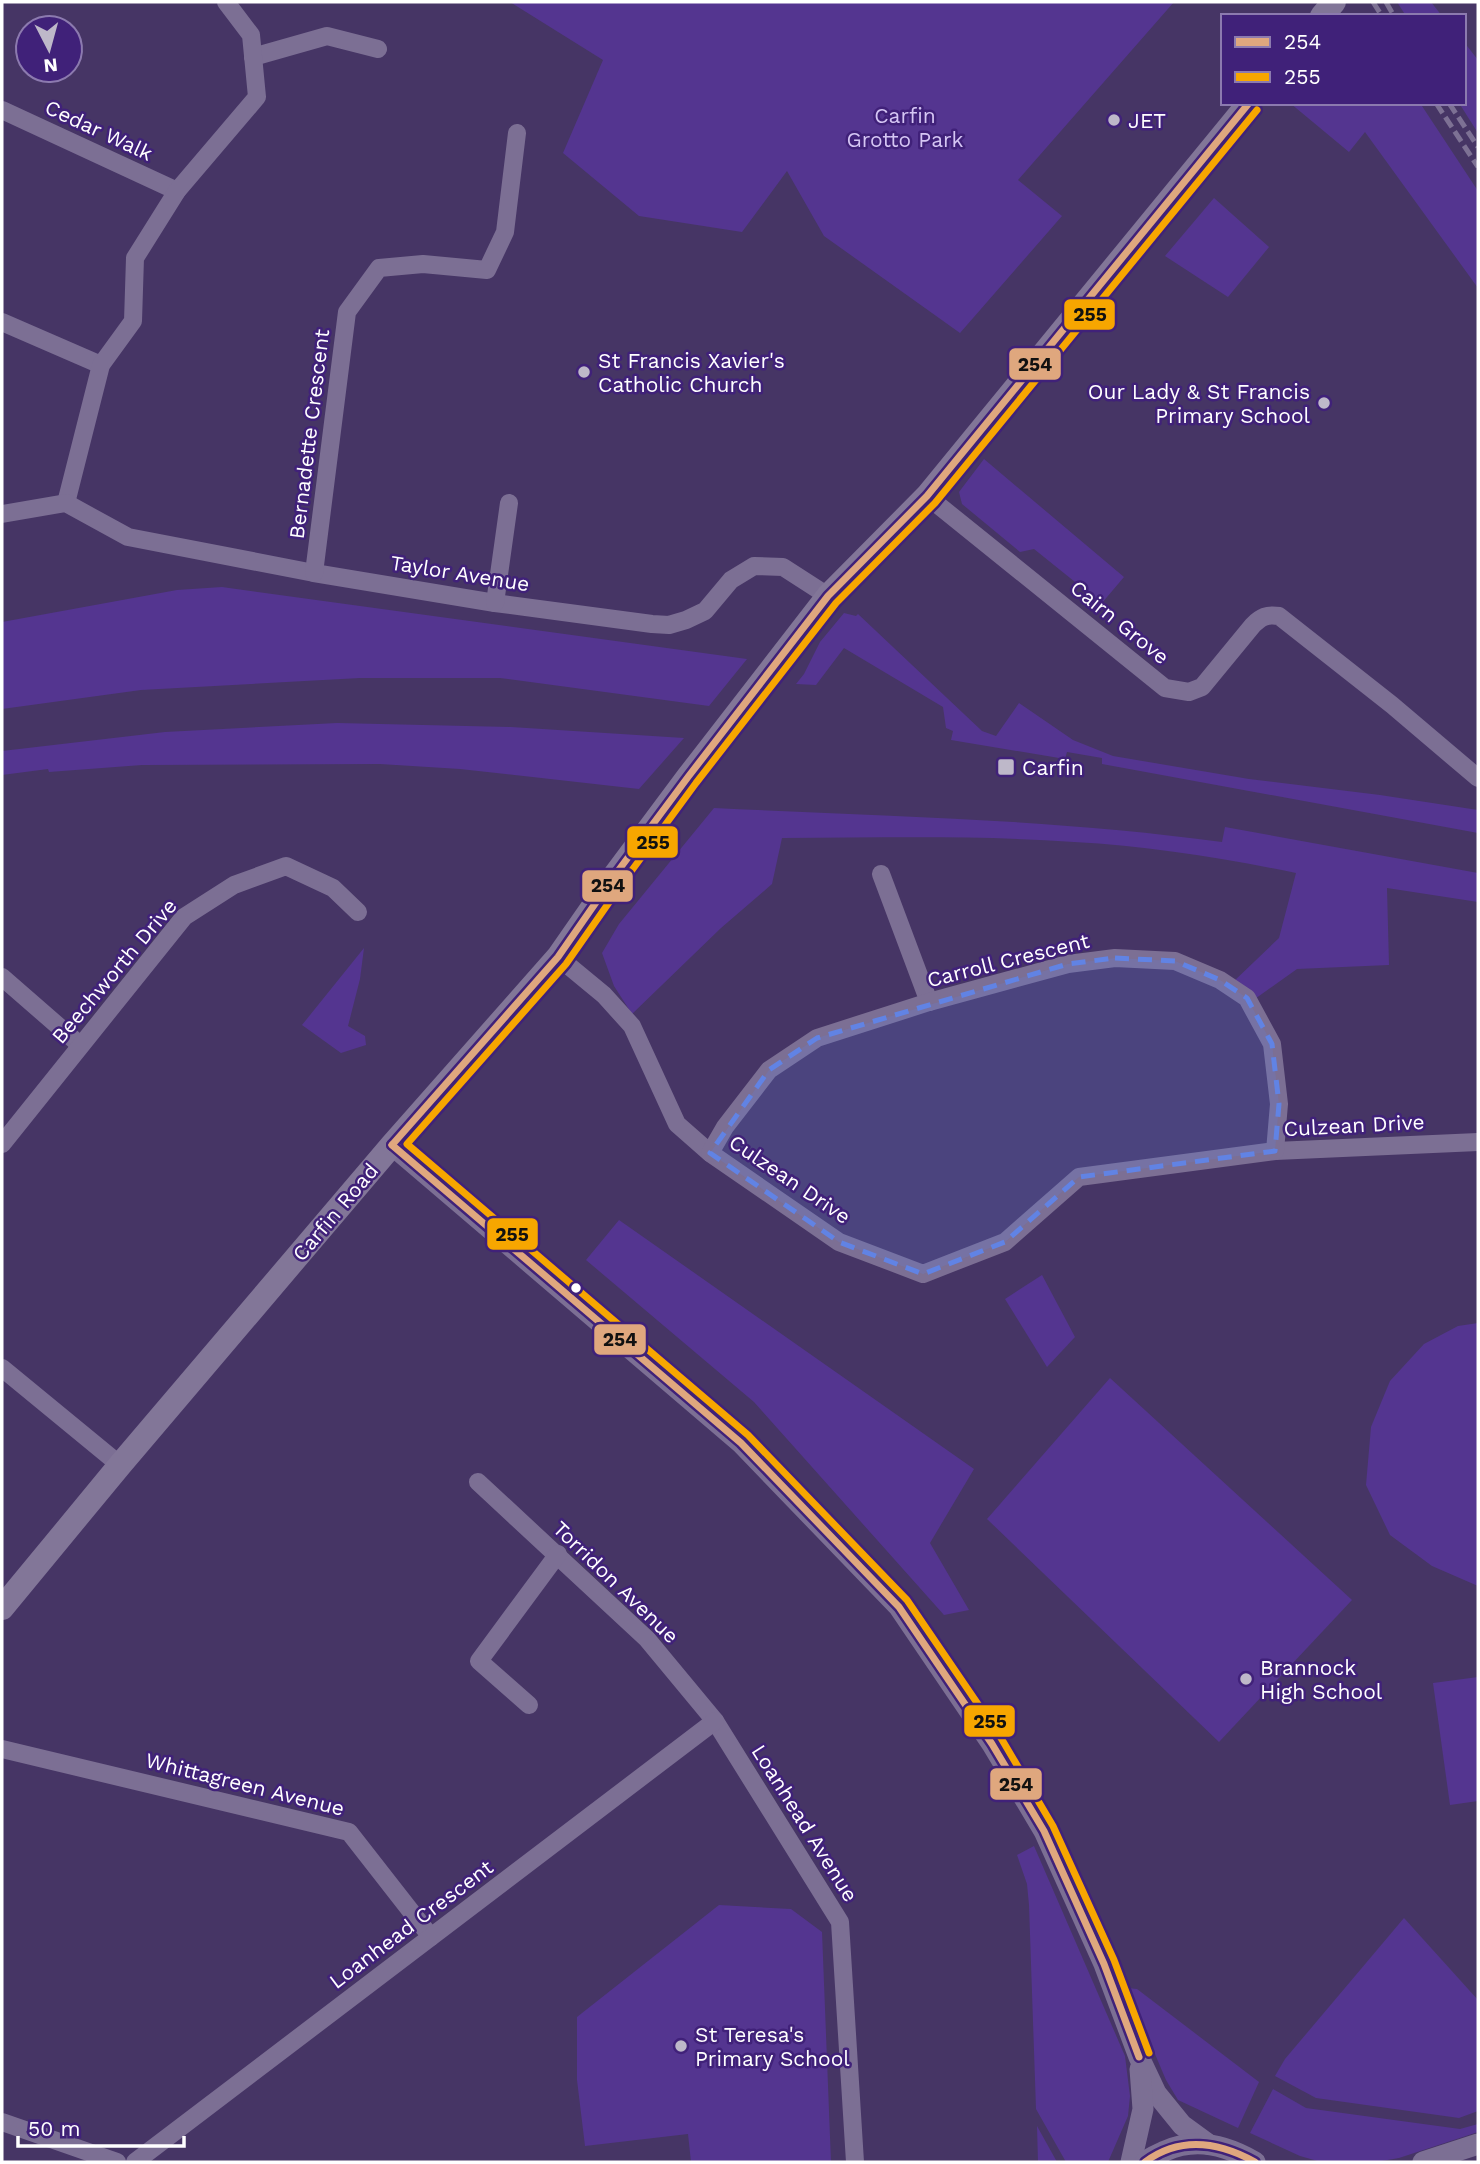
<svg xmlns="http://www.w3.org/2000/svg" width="1480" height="2164" font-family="'Work Sans',sans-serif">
<rect width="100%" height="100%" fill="#463565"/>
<!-- green -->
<g fill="#543590">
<polygon points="510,2 1174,2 1018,180 1062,216 960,333 824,236 787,171 742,232 639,216 563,153 603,60"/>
<polygon points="1397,2 1431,2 1442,16 1406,16"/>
<polygon points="1464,42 1478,60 1478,133 1459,103 1464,103"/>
<polygon points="1290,103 1420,103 1478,191 1478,288 1365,132 1349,152"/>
<polygon points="1214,198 1269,247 1228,297 1165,256"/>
<polygon points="984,459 1124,577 1096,610 1086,602 1085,590 1034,549 1020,552 962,504 959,492"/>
<polygon points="222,587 747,659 709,706 500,678 360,678 141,690 2,709 2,622 177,590"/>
<polygon points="844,613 856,616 858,614 982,731 996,736 1019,703 1073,740 1113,756 1249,779 1380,795 1478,810 1478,833 1102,764 1102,758 1067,752 1065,759 951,740 953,731 946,728 943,707 844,648 816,685 796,684 804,674 820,642"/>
<polygon points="337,723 511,727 684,738 639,789 460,769 380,764 142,765 49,772 48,769 2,775 2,751 165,732"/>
<path d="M714,808C883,816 1053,819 1222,842L1225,827L1478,873V902L1387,888L1389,965L1297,969L1252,1001L1232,983L1279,938L1296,873C1224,858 1148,846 1074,842C977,835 879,838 782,838L772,884L721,928L632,1014L614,986L602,953L619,924Z"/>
<polygon points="364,948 360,979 348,1026 365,1036 366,1045 341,1053 302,1025"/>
<polygon points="619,1220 974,1469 930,1543 969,1610 944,1615 754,1402 586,1260"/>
<polygon points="1042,1275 1075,1337 1047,1367 1005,1299"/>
<polygon points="1478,1323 1478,1586 1432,1566 1390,1535 1366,1485 1371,1427 1390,1381 1424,1344 1458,1326"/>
<polygon points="1110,1378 1352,1600 1219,1742 987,1519"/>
<polygon points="1478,1677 1478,1801 1450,1805 1433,1683"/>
<polygon points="1034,1846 1125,2056 1130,2096 1128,2116 1108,2162 1066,2162 1036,2109 1029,1905 1027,1884 1017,1855"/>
<polygon points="719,1905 791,1909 822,1932 831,2162 691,2162 688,2134 585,2146 577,2080 577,2017"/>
<polygon points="1404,1918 1478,2000 1478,2111 1459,2118 1316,2098 1275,2076 1285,2059"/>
<polygon points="1127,1988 1137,1989 1259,2082 1238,2128 1178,2100 1166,2080"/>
<polygon points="1273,2089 1306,2108 1460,2129 1478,2124 1478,2132 1399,2158 1376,2162 1321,2162 1300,2156 1250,2133"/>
<polygon points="1037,2126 1057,2162 1038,2162"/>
</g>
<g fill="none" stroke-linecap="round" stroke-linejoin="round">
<!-- minor -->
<g stroke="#7c6f94" stroke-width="18">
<polyline points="253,57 327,36 378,49"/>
<polyline points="2,110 177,191"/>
<polyline points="2,322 101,365"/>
<path d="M927,496L1165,688L1189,692L1202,687L1253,625C1261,617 1267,614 1279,616L1392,705L1478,778"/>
<polyline points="66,503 101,365 133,321 135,258 177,191 257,97 251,35 226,2"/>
<polyline points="2,514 66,503 128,537 314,573 495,603 652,624 669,625 686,620 705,611 731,580 754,566 783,567 828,596"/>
<polyline points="314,573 347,312 379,268 423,264 487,270 505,232 517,133"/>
<polyline points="495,603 509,503"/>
<polyline points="881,874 929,1002"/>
<polyline points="558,957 604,995 632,1026 677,1124 710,1153 839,1242 923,1274 1005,1242 1079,1177 1275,1151 1478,1142"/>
<polyline points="2,977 80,1045"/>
<polyline points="2,1144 184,917 234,885 286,866 333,888 358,912"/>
<polyline points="710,1153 725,1127 769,1070 817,1038 929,1002 1068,964 1115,958 1175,961 1220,980 1247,998 1272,1044 1279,1104 1275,1151"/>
<polyline points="2,1368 120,1465"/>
<polyline points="478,1482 647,1639 715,1721 840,1922 855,2162"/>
<polyline points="529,1705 479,1661 558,1554"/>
<polyline points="2,1749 349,1832 431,1937"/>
<polyline points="2,2122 117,2162"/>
<polyline points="135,2162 715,1721"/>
</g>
<!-- tertiary -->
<g stroke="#7c6f94" stroke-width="21">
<polyline points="392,1145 741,1443 899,1607 992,1744 1044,1831 1104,1964 1139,2057 1156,2093 1182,2125 1208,2144"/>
<polyline points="1131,2162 1143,2109 1140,2069"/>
<path d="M1145,2162C1151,2157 1157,2155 1165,2151C1196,2137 1226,2145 1255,2162"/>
<polyline points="1423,2162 1478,2144"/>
</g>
<!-- secondary -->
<g stroke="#827698" stroke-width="24">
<polyline points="1322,16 1334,2"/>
<polyline points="2,1608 120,1465 392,1145 558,957 615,875 688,777 828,596 927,496 1249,103"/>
</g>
<!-- rail -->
<g stroke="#7d7194" stroke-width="5" stroke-dasharray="12 5" stroke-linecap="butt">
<polyline points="1373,2 1382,16"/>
<polyline points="1386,2 1394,16"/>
<polyline points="1436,103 1478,167"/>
<polyline points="1449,103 1478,147"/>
</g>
<!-- bus-1 casing -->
<g stroke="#402179" stroke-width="12">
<g id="bus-1">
<polyline points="392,1145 558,957 615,875 688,777 828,596 927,496 1249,103"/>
<polyline points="392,1145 741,1443 899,1607 992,1744 1044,1831 1104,1964 1139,2057"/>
<path d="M1145,2162C1180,2136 1219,2142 1255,2162"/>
</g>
</g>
<!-- bus-2 casing -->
<g stroke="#402179" stroke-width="12">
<polyline id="bus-2" points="1149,2053 1114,1960 1053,1826 1001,1738 907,1600 748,1435 407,1144 566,964 624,881 696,783 836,603 935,503 1257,110"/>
</g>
<!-- bus-1 -->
<use href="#bus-1" stroke="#dfa77e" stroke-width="7"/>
<!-- bus-2 -->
<use href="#bus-2" stroke="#f7a600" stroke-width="7"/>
</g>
<!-- marked area -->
<path fill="#6183e4" fill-opacity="0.2" stroke="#6183e4" stroke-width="5" stroke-dasharray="14 9" stroke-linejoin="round" d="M1115,958L1175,961L1220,980L1247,998L1272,1044L1279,1104L1275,1151L1079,1177L1005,1242L923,1274L839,1242L710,1153L769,1070L817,1038L1068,964Z"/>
<!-- markers -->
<g fill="#beb8c9" stroke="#402179" stroke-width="2.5">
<circle cx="1114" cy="120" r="7"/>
<circle cx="584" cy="372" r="7"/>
<circle cx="1324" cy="403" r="7"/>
<rect x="997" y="758" width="18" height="18" rx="3.5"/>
<circle cx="1246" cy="1679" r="7"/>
<circle cx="681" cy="2046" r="7"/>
</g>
<circle fill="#fff" stroke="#402179" stroke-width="2.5" cx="576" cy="1288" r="6"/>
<g text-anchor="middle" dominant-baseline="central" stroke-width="5" stroke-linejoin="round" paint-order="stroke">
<!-- park labels -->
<g font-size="21" fill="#d5c6f4" stroke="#402179">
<text x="905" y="115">Carfin<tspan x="905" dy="24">Grotto Park</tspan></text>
</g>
<!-- poi labels -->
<g font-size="21" fill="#fff" stroke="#402179" text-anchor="start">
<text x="1128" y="120">JET</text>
<text x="598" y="360">St Francis Xavier's<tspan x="598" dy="24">Catholic Church</tspan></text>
<text x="1310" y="391" text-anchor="end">Our Lady &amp; St Francis<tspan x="1310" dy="24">Primary School</tspan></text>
<text x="1022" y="767">Carfin</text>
<text x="1260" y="1667">Brannock<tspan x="1260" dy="24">High School</tspan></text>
<text x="695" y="2034">St Teresa's<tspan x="695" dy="24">Primary School</tspan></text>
</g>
<!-- street labels -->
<g font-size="21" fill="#fff" stroke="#402179">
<text transform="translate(99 130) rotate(25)">Cedar Walk</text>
<text transform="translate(309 434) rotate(-83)">Bernadette Crescent</text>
<text transform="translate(460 573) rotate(9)">Taylor Avenue</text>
<text transform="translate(1120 622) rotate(39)">Cairn Grove</text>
<text transform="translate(1008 960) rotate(-14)">Carroll Crescent</text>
<text transform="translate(114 971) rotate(-50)">Beechworth Drive</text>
<text transform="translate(1354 1125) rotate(-3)">Culzean Drive</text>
<text transform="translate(790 1179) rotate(34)">Culzean Drive</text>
<text transform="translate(335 1212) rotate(-50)">Carfin Road</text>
<text transform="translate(616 1582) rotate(44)">Torridon Avenue</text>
<text transform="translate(245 1784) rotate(14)">Whittagreen Avenue</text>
<text transform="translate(805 1823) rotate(58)">Loanhead Avenue</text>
<text transform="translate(411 1924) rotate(-37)">Loanhead Crescent</text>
</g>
</g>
<g stroke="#402179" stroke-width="2.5">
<rect x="1063" y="298" width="53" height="33" rx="7" fill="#f7a600"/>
<rect x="1008" y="347" width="54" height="34" rx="7" fill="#dfa77e"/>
<rect x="626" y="825" width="53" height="34" rx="7" fill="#f7a600"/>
<rect x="581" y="869" width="53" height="34" rx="7" fill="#dfa77e"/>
<rect x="486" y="1217" width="53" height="34" rx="7" fill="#f7a600"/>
<rect x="593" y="1323" width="54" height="33" rx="7" fill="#dfa77e"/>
<rect x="963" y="1704" width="53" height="34" rx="7" fill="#f7a600"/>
<rect x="989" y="1767" width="54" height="34" rx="7" fill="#dfa77e"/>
</g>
<g font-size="19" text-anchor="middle" font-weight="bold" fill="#111">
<text x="1090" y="321">255</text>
<text x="1035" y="371">254</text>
<text x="653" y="849">255</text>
<text x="608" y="892">254</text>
<text x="512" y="1241">255</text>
<text x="620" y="1346">254</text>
<text x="990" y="1728">255</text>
<text x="1016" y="1791">254</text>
</g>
<!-- border -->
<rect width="1480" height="2164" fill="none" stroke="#ffffff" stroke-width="7"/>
<!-- legend -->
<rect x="1221" y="14" width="245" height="91" fill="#402179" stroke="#8c7aaf" stroke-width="2"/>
<rect x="1235" y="37" width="35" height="10" fill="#dfa77e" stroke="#8c7aaf" stroke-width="2"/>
<text x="1284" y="49" font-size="21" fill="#ffffff">254</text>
<rect x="1235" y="72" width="35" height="10" fill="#f7a600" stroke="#8c7aaf" stroke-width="2"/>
<text x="1284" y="84" font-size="21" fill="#ffffff">255</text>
<!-- north arrow -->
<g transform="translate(49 49) rotate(174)"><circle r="33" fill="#402179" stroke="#8c7aaf" stroke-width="2"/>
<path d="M0-5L12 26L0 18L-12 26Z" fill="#beb8c9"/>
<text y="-10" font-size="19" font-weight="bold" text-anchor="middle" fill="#ffffff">N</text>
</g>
<!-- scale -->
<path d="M18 2136v10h166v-10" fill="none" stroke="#ffffff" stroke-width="3.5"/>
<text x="28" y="2136" font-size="21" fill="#ffffff" stroke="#402179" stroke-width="5" paint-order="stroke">50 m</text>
</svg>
